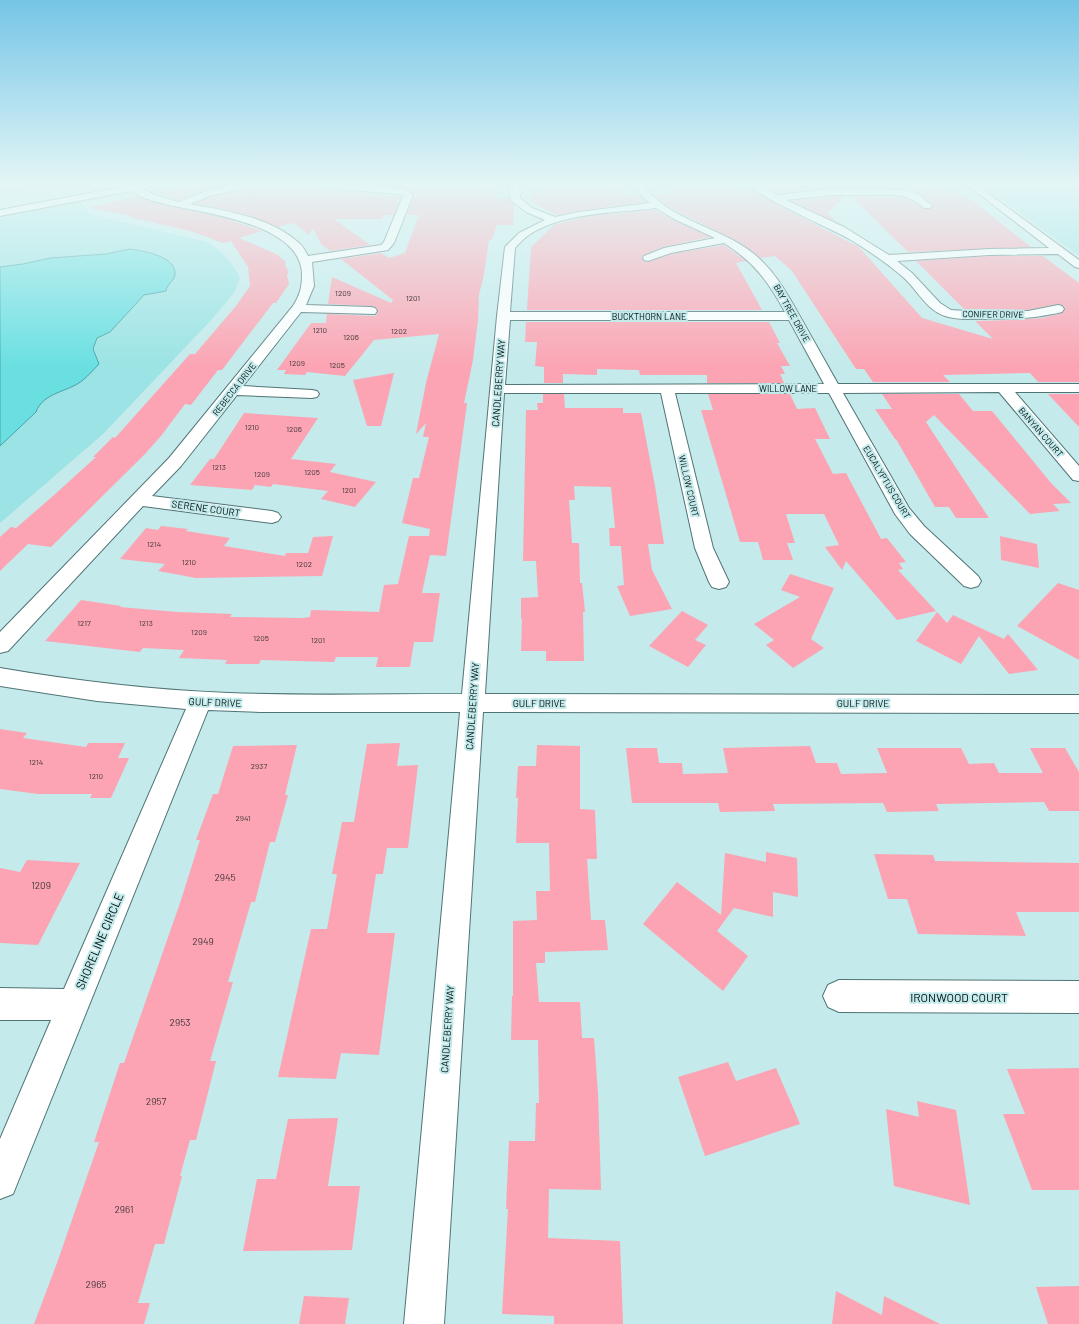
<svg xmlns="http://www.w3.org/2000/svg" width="1079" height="1324" font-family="Barlow,sans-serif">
<rect width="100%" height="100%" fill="#c4eaeb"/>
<!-- green -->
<g fill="#9be3e4">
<polygon points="979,183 1079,183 1079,256"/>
<path d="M80,201L90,214L207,242C222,251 233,263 240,278L235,291L213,318L103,434L0,523V218Z"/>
</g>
<!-- water -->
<path fill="#69dfe2" stroke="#4ba1a3" d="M130,249C143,251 177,256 175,275C174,281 167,284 166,291L144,295L110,332L97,338L93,349L99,364C94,369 89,375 83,380C69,392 43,392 36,412L0,446V267L23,264L50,258L106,254Z"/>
<!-- building -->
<g fill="#fca4b3">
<polygon points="194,183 236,183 204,191 179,200 153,192"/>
<polygon points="256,183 304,183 309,187 401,197 394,215 384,215 382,219 334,219 370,245 330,251 321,244 313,228 309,235 297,225 290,223 278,227 248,215 195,203 210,197 254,186"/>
<polygon points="356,183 497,183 494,198 509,197 511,201 514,205 513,225 497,225 492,240 489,240 484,274 478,299 479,297 478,320 473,360 464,403 467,403 465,418 446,556 430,555 422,593 440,593 433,642 414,642 410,667 376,667 378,657 336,657 334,662 261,660 259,664 225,664 227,660 179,658 184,650 143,648 140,652 45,641 81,600 121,606 120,607 177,612 232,614 230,617 303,618 310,617 311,610 379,612 384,585 398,584 409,536 429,536 430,529 402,523 413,478 419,478 429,437 423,437 426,423 416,434 426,383 439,334 374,340 345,376 307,372 305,375 284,374 286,370 277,370 311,323 326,323 327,314 375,316 378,312 376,307 371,306 328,304 332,277 391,303 393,300 341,259 381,253 389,258 405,253 419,215 407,215 414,195 407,190 395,187"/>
<polygon points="548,183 619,183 623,195 639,194 647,202 579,211 556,215 531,202 533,187 548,186"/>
<polygon points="729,183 735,189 751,187 779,206 859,247 922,318 993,339 975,321 1012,320 1042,318 1062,313 1065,308 1062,305 1058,304 1028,310 964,309 916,261 989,256 1043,256 1079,283 1079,382 1038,382 1030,373 943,375 950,382 873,382 864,369 856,369 792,271 775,256 761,258 741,243 680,213 666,205 653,194 673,193 666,185"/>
<polygon points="799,183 928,183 949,187 973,201 1031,247 908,252 851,196 899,197 910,200 923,209 931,209 933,205 919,193 907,188 831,188 777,193 765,186"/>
<polygon points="137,196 165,205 224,218 262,231 239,238 276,254 285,261 286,267 289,272 287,275 289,284 276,303 273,303 222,370 218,370 191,405 185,404 161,436 144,455 51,547 28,544 0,571 0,537 11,527 16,528 53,496 96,457 93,457 113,437 115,438 190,354 195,354 236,306 250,286 248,267 231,241 223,243 194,232 130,217 132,216 89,208"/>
<polygon points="831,196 845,196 828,213 836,222 791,201"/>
<polygon points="656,210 673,220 710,237 663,247 643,255 642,257 643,261 648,262 671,254 724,245 746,261 736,263 762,310 527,310 531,247 554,225 589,216"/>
<polygon points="526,322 769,322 780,343 777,343 790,366 781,366 785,374 780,374 784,383 707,383 707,375 640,375 639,370 597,369 597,375 563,374 563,383 544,383 544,367 535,366 537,342 525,342"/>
<polygon points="394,373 381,426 367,426 353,380"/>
<polygon points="543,394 564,394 565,408 623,408 623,413 641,413 655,486 664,544 648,544 652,570 672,609 630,616 617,586 624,585 621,546 610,546 609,528 615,528 611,487 574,486 575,500 569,500 572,543 579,543 580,583 582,583 585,612 583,612 584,661 546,661 546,651 521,651 522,619 521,619 521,598 538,597 536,561 523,561 526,410 538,410 537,403 543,403"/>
<polygon points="708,394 790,394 797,409 815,408 830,439 815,439 833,474 846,473 881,539 887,538 906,562 899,563 903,569 898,570 936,611 897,620 846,561 842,570 825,547 839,545 824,514 786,514 795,543 787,543 793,560 763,560 758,542 740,542 701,410 713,410"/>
<polygon points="882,394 959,394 973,411 992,411 1051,483 1071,503 1053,504 1060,511 1030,514 934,415 926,422 989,518 956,518 949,507 935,507 896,439 895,439 875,409 892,409"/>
<polygon points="1048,394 1079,394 1079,427"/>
<polygon points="244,413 318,418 291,459 336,464 330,472 376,482 355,507 321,499 328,491 273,484 271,487 255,485 252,490 190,485 210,459 214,459"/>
<polygon points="161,526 188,529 186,531 230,538 224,546 285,556 286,553 308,553 313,537 333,536 322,576 196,578 158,571 165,564 120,559 146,528 158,530"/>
<polygon points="1000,536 1037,544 1039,568 1001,560"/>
<polygon points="790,574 834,588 811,639 824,648 793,668 766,645 774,640 754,624 800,597 781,590"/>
<polygon points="1058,583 1079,590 1079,660 1017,626"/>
<polygon points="682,611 708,625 695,640 706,645 688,667 649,646"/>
<polygon points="937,612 947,623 953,615 1004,639 1008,634 1038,670 1009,674 979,636 961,664 916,641"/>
<polygon points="0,729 27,733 23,738 86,747 88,743 125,743 118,758 129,758 111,798 90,798 92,794 38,794 0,789"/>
<polygon points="400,743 397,766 418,765 408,848 387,848 383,874 376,874 367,933 395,933 379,1055 341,1053 336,1079 278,1077 311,929 327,929 337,874 332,874 342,822 354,822 367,744"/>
<polygon points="297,745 285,795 288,795 275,842 270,842 255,902 251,902 228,982 233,982 210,1061 216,1061 196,1140 190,1140 180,1176 182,1176 164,1244 155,1244 138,1303 150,1303 144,1324 34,1324 57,1263 99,1142 94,1142 120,1063 124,1063 180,903 200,840 196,840 213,794 218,794 233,746"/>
<polygon points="537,745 580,746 580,809 595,810 597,859 587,859 591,920 605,920 608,950 545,952 545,963 536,963 539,1002 580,1002 582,1038 594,1038 598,1093 601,1190 549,1189 548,1238 620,1241 623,1324 554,1324 554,1316 502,1314 508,1209 506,1209 509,1141 535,1141 536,1103 539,1103 538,1040 511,1040 512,996 513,996 513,921 537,920 536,891 550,891 549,843 516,843 518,798 516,798 518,766 536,766"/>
<polygon points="810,746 816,763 837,763 841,774 887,773 877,748 961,748 969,764 994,763 999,773 1043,773 1030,748 1065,748 1079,772 1079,811 1049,811 1044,802 936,804 939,811 887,812 883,803 773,804 775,811 720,812 718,803 632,803 626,748 657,748 659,763 682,763 683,774 728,773 723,748"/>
<polygon points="766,852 797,858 798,897 773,892 773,917 734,908 717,931 748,956 723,991 643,924 677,882 721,915 725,853 766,862"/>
<polygon points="874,854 933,855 935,861 1079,863 1079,912 1016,912 1026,936 918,934 907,899 888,899"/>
<polygon points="27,860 80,863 38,945 0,943 0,868 20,872"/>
<polygon points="728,1062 736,1081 776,1068 800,1124 705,1156 678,1077"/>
<polygon points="1079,1068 1079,1190 1032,1190 1003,1114 1025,1114 1007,1069"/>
<polygon points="917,1101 956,1110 970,1205 894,1186 886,1109 919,1117"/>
<polygon points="338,1118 328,1186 360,1186 352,1250 243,1251 257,1179 276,1179 288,1119"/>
<polygon points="1079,1286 1079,1324 1048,1324 1036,1287"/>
<polygon points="836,1291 882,1315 884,1296 940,1324 832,1324"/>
<polygon points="304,1296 349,1298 345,1324 299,1324"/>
</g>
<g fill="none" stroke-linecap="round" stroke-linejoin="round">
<!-- street casing -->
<g stroke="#517475" stroke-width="2">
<g id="street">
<polygon points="9,183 27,183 23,186 0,190 0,184"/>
<path d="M241,183H255L254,185L210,196L190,204C226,211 271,217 299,243C303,246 305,251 308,256L381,245L384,242L403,196L398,194L309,186L305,183C323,183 403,183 413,195L394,243L388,250L312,262L314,286L306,305L371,307L375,308L377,311L375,314L301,312L243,386L312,390L317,391L319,394L317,397L312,398L237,395L181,466L152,496L272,511L278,513L281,517L278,521L272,523L143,506L8,651L0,653V632L169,458L293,306C300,295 302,287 302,274C301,223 202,213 165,204C153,201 137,197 128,188L133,185L136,186L155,195L179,202L204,192Z"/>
<path d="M515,183H523L519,189L520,198L532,208L555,217L579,212L650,203L641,195L634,183H642C667,221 720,226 754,254C776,272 789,297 802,320C814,341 826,363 838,384H1079V392H1015L1079,466V481L1073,480L999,392L843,393L909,508L924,526L978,576L981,581L978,586L971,588L964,586L910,534L895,514L829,393H675L713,548L729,582L726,587L719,589L712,587L709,582L695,548L661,393H504L485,694L1079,695V713L483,712L444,1324H404L460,712H261L208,710L13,1194L0,1199V1139L51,1020H0V988L64,989L186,709L97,701L0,686V668C76,681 152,690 229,693C306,696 384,694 462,694L497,316L505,247L519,233L545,220L526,212L512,201L509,189ZM656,208L674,219L715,238L664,248L644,256L643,258L644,260L648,261L671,253L724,243C754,262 768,281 785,312H510L515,248C519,244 522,240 526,237C560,212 616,213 656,208ZM510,320H789L824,384L505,385Z"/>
<path d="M749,183H758L777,195L831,189L907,190L918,194L930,204L932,206L930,208H924C914,200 908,196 895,195H831L786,200L844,227L889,255L989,249L1049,248L965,183H974L1079,260V268L1075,267L1058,254L989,255L897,261L912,273L940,303L951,310L966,311H1028L1058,305L1062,306L1064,309L1062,312C1033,319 1011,319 981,319C970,319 956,320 945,316C926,310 917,289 903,277C887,263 869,251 851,240C831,228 757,198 749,183Z"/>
<polygon points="839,980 1079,981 1079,1013 839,1012 828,1007 823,996 828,985"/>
</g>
</g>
<!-- secondary casing -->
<g stroke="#517475" stroke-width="2">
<polygon id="secondary" points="144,183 161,183 157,186 0,216 0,210"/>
</g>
<!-- street -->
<use href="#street" fill="#fff" fill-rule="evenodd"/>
<!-- secondary -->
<use href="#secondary" fill="#fff" fill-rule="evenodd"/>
</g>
<!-- sky -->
<linearGradient id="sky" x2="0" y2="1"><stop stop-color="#75c5e6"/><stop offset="0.5" stop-color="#e4f6f6"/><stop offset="1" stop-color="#e4f6f6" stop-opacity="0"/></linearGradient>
<rect width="1079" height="368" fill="url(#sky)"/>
<g text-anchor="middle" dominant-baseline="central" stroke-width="4" stroke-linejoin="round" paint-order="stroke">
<!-- number labels -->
<g font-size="8" fill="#42363a">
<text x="343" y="293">1209</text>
<text x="413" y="298">1201</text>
<text x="320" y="330">1210</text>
<text x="399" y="331">1202</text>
<text x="351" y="337">1206</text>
<text x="297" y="363">1209</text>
<text x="337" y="365">1205</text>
<text x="252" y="427">1210</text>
<text x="294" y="429">1206</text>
<text x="219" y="467">1213</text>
<text x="312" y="472">1205</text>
<text x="262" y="474">1209</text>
<text x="349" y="490">1201</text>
<text x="154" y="544">1214</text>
<text x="189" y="562">1210</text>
<text x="304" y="564">1202</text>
<text x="84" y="623">1217</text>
<text x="146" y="623">1213</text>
<text x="199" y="632">1209</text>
<text x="261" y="638">1205</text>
<text x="318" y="640">1201</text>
<text x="36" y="762">1214</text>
<text x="259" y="766">2937</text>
<text x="96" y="776">1210</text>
<text x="243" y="818">2941</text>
</g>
<!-- far-street labels -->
<g font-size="9" fill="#041111" stroke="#c4eaeb">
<text transform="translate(792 313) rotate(61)">BAY TREE DRIVE</text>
<text transform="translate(993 314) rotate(1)">CONIFER DRIVE</text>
<text x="649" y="316">BUCKTHORN LANE</text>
<text x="788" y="388">WILLOW LANE</text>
<text transform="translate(234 389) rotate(-52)">REBECCA DRIVE</text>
<text transform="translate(1041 432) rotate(49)">BANYAN COURT</text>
<text transform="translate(887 482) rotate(59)">EUCALYPTUS COURT</text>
<text transform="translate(689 486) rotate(77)">WILLOW COURT</text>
</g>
<!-- street labels -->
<g font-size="10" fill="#041111" stroke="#c4eaeb">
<text transform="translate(498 383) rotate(-86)">CANDLEBERRY WAY</text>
<text transform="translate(206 508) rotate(8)">SERENE COURT</text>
<text transform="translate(215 702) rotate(2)">GULF DRIVE</text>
<text x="539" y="703">GULF DRIVE</text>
<text x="863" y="703">GULF DRIVE</text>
<text transform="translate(472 706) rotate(-86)">CANDLEBERRY WAY</text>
<text transform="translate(447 1029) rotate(-86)">CANDLEBERRY WAY</text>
</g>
<!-- near-number labels -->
<g font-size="10" fill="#42363a">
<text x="225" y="877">2945</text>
<text x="41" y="885">1209</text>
<text x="203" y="941">2949</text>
<text x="180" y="1022">2953</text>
<text x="156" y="1101">2957</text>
<text x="124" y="1209">2961</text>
<text x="96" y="1284">2965</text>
</g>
<!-- near-street labels -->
<g font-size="12" fill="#041111" stroke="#c4eaeb">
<text transform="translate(99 941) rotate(-67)">SHORELINE CIRCLE</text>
<text x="959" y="997">IRONWOOD COURT</text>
</g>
</g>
</svg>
